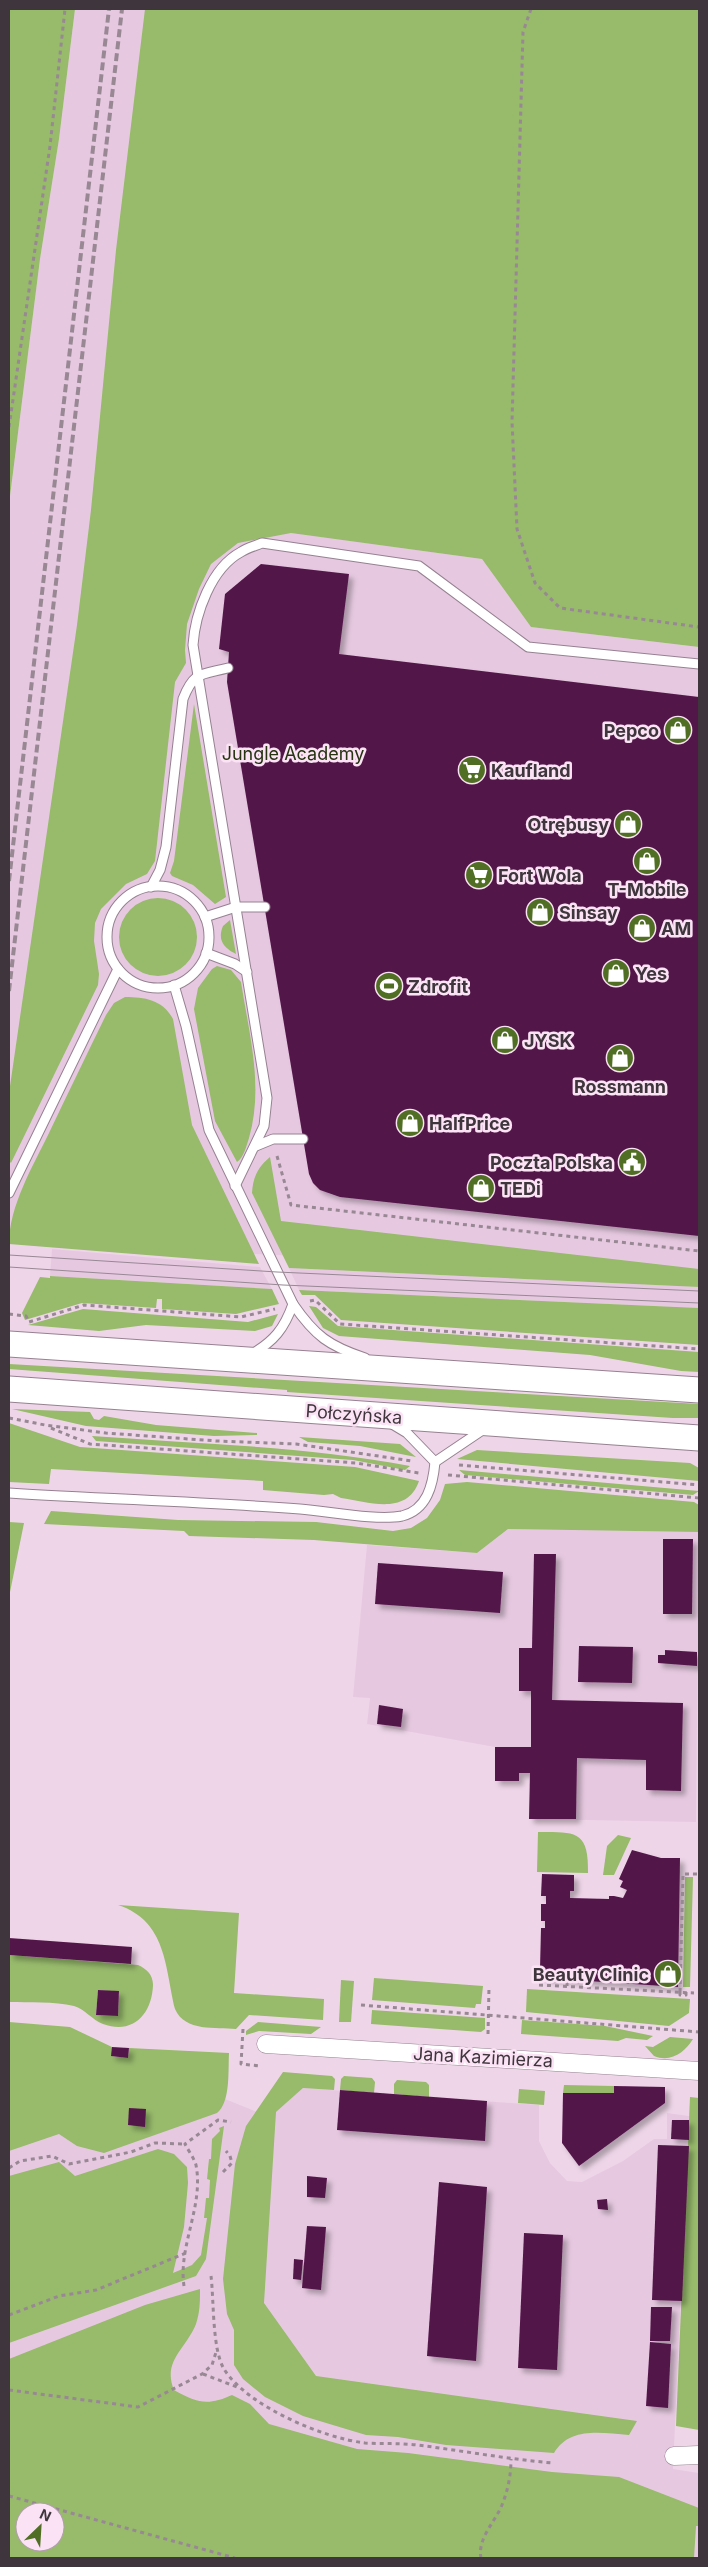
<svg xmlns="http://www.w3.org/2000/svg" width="708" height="2567" font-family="Inter,sans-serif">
<defs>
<filter id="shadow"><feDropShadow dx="4.5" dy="4.5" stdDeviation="2.5" flood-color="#0004"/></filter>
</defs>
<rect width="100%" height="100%" fill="#eed6e8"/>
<!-- built -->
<g fill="#e6c9e0" fill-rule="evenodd">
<polygon points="75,9 201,9 146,513 482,559 531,627 699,647 699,1277 544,1267 9,1243 9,504 40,259 59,139"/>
<polygon points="52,1249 260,1267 272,1289 50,1276"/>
<polygon points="289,1268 699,1287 699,1308 299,1290"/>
<polygon points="508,1529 699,1532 696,1822 529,1819 530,1747 495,1747 367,1724 370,1698 353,1697 367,1545 477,1553"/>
<path d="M9,2087L225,2099L257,2112H276L303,2088L539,2105V2141L550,2163L567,2181L582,2182L623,2161L654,2139H667V2113L689,2116L673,2469L699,2473V2558H9ZM25,2512H55V2542H25Z"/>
</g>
<!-- green -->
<g fill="#97ba6b" fill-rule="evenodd">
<polygon points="9,9 75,9 59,139 40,259 9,504"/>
<polygon points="145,9 699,9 699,647 531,627 482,559 291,533 238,543 211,564 199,589 187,624 185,650 186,663 175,682 155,861 147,874 126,884 101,909 95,923 94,941 99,974 98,985 11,1163 9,1161 9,1093 77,625 91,510 116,250"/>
<polygon points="194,704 226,897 215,904 193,885 172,876 170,873 174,861"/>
<circle cx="158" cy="937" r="39"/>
<path d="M230,920L236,954C224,948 217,940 223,926Z"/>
<path d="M217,966L231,970L241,982C249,1034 264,1086 249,1138C246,1147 244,1157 237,1162L215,1121L194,1009L198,988L212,969Z"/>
<path d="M125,997C145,997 163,1000 173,1019L192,1125L259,1264L9,1244C9,1206 33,1166 49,1133C68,1093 87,1054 106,1015L114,1003Z"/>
<path d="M270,1157L281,1221L699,1269V1287L289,1268L252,1193C253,1177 258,1167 270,1157Z"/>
<polygon points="50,1276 272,1289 279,1304 236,1314 162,1309 162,1299 157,1299 156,1308 82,1303 25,1320 22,1313 40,1277 50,1278"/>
<polygon points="299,1290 699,1308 699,1345 341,1320 315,1295 302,1295"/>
<polygon points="309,1306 316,1307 338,1326 699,1352 699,1372 681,1371 590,1355 339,1336 323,1328"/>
<polygon points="83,1309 248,1322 278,1314 272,1326 255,1331 146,1325 99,1331 28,1325"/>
<polygon points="9,1364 699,1404 699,1418 673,1418 287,1392 287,1390 9,1369"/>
<polygon points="12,1409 90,1412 94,1419 99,1420 104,1416 156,1425 257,1433 257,1435 214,1436 86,1426"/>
<path d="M9,1423L80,1447L355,1467L419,1481C407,1516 369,1502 341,1498L333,1494L324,1495L263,1490V1481L51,1469L49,1484L9,1482Z"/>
<path d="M92,1436C199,1444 305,1446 410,1466L405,1470L353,1460L96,1441Z"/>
<polygon points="299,1437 400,1444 416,1457 360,1446 308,1442"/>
<polygon points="477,1450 690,1463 699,1468 699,1481 457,1459"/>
<polygon points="459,1470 699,1491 693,1495 465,1475"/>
<polygon points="467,1482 694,1502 699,1505 699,1532 508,1529 477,1553 314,1540 189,1536 184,1531 44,1524 51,1511 178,1520 316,1522 393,1531 411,1528 427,1518 440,1500 445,1484"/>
<polygon points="9,1522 24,1523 9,1597"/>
<path d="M538,1832C575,1832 589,1830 588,1873L537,1872Z"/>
<polygon points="618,1835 631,1838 614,1875 603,1875 607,1846"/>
<polygon points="685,1877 693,1877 690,1987 683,1987"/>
<path d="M118,1905L239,1913L234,1993L324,1999L323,2020L249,2015L236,2029C216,2027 185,2032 175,2009C165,1968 167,1921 118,1905Z"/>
<path d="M9,1955L138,1965C147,1969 153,1975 153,1985C152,2014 133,2035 103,2024C92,2020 85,2009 74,2006C54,2001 29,2003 9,2002ZM98,1990L119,1992L118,2016L96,2015Z"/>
<polygon points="374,1978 483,1986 481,2004 476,2004 475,2008 372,2000"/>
<polygon points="341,1980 354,1981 351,2022 339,2022"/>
<polygon points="527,1989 690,1999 689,2013 669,2026 526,2012"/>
<polygon points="372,2010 485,2018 485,2029 481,2032 371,2024"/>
<polygon points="522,2020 605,2026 653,2036 647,2040 626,2038 618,2041 521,2034"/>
<path d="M9,2022L70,2027L112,2047V2056L128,2058L129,2048L229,2053C228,2069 231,2102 217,2113L104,2153L77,2146L59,2134L9,2151Z"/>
<polygon points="258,2022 321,2027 311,2034 259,2031 246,2035 246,2031"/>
<path d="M670,2037L693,2039C685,2052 671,2063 654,2056L645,2046L653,2047Z"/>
<path d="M283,2072L332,2076L335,2079L334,2090L303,2088L276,2112L264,2303L316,2376L637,2421L629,2435C602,2433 570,2426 554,2453L446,2445L398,2437L366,2435L303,2416L265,2397L243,2379L234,2365V2330L227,2314L223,2279L235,2164L246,2126Z"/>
<polygon points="344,2076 372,2078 375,2082 374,2093 340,2090 341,2079"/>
<polygon points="397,2080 426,2082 429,2085 429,2097 394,2094 394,2084"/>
<polygon points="564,2085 614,2086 614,2093 563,2093"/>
<polygon points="519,2089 545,2091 544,2105 518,2103"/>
<polygon points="690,2097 699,2098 699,2430 676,2426"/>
<polygon points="224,2126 206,2259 196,2276 9,2343 9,2176 59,2162 75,2176 158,2149 174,2154 187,2167 188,2183 184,2227 173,2273 192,2265 201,2255 207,2218 204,2218 206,2198 209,2198 210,2180 207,2179 209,2159 211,2159 212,2139 220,2131 219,2128"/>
<path d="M200,2289C200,2302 200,2312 196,2324C186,2349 162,2361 174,2390C197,2403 208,2406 232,2395L250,2404L269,2424L357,2449L408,2453L552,2472L619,2477L699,2508V2526H696L694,2558H9V2359L145,2305ZM25,2512H55V2542H25Z"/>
</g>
<!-- building -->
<g fill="#53154a" filter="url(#shadow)">
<polygon points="261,564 349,574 339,654 699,697 699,1236 340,1197 320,1190 313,1183 309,1174 227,682 229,652 219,649 225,594"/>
<polygon points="663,1539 693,1539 692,1614 663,1614"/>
<polygon points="534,1554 556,1554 552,1700 683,1703 681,1791 646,1790 646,1760 577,1758 576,1819 529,1819 530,1773 519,1773 519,1781 495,1781 495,1747 531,1747 531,1691 519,1691 519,1648 532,1648"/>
<polygon points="378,1563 503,1572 500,1613 375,1604"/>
<polygon points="579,1646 633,1647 632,1683 578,1682"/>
<polygon points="665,1650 697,1652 697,1666 658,1663 658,1655 665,1655"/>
<polygon points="379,1705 403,1709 401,1727 377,1724"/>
<polygon points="632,1850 661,1858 680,1858 678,1987 543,1978 543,1969 540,1969 541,1928 545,1928 545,1921 541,1921 541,1904 546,1904 546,1896 541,1896 542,1874 574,1875 574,1891 570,1891 570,1898 609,1899 609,1896 614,1896 623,1898 627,1890 620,1887 623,1881 619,1879"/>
<polygon points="9,1938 132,1947 131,1964 9,1955"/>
<polygon points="98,1990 119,1991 118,2016 96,2015"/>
<polygon points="112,2047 129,2048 128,2058 111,2056"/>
<polygon points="614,2086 665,2087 665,2103 579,2166 562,2143 563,2093 614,2093"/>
<polygon points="340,2090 487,2101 485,2141 337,2130"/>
<polygon points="129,2108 146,2109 145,2127 128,2125"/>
<polygon points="672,2120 689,2120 689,2140 671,2139"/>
<polygon points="658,2145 689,2146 682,2301 652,2300"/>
<polygon points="307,2176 327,2178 325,2198 307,2197"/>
<polygon points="439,2182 487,2187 476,2361 427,2356"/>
<polygon points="607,2199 608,2210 598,2209 597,2200"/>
<polygon points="307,2226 326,2227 321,2290 302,2288"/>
<polygon points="524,2233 563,2235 557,2370 518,2368"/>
<polygon points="294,2259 303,2260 301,2280 293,2279"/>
<polygon points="651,2307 672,2307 670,2341 650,2341"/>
<polygon points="650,2342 671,2344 668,2408 646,2406"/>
</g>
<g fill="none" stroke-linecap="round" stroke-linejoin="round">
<!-- lane casing -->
<g stroke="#968191" stroke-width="11">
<g id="lane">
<circle cx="158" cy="937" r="51"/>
<path d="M151,887L160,870L166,847L183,699C194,671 201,675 228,668"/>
<polyline points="205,917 236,907 265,907"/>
<polyline points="206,953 235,964 247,972"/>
<path d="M174,985L186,1026L209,1130L293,1304C315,1336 329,1346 365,1358"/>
<polyline points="256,1146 273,1139 303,1139"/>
<path d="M235,1186L264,1126L267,1098L193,645C195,614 211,568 241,552C247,548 255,546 262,543L419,566L528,647L699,664"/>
<polyline points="9,1193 118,969"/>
<path d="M252,1354C274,1341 284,1329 293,1304"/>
<polyline points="435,1462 484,1429"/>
<path d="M9,1493C106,1499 203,1502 300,1509C328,1511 376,1521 402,1516C427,1510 433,1485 435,1462L407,1433L392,1424"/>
</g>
</g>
<!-- street casing -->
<g stroke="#968191" stroke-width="19">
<g id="street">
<polyline points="266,2044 699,2071"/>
<polyline points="674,2456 699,2455"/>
</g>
</g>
<!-- secondary casing -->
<g stroke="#968191" stroke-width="27">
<g id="secondary">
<polyline points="9,1344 699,1390"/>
<polyline points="9,1389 699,1438"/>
</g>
</g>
<!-- path -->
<g stroke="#988894" stroke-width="3" stroke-dasharray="4 4" stroke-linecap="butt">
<polyline points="531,9 523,32 512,422 517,529 535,583 560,608 699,627"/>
<polyline points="9,427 50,146 65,9"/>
<polyline points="277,1156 291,1205 699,1251"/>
<polyline points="310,1301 315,1300 340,1324 699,1349"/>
<polyline points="9,1314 26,1316 29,1322 84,1305 241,1317 275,1309"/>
<polyline points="9,1418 45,1425 106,1433 217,1441 296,1444 412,1461"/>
<polyline points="51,1428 90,1444 356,1463 419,1473"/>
<polyline points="459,1465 699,1485"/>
<polyline points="448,1475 699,1498"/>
<polyline points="539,1985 694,1993"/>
<polyline points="567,1986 567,1980"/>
<polyline points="680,1992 683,1874 697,1874"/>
<polyline points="680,1992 680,1995 686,1995 686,1992"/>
<polyline points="361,2005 699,2032"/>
<polyline points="243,2029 241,2064 260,2066"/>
<polyline points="488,2034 489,1987"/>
<polyline points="9,2168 20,2161 52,2156 69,2164 131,2152 155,2143 185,2144"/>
<polyline points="223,2172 232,2163 230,2156 226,2151"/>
<path d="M211,2276C214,2300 212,2349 224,2369C247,2406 323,2438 365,2443C383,2444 400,2443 418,2445C463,2451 508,2459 553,2463"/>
<path d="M184,2286C178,2246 204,2206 196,2165C194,2158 188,2150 185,2144L218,2120L231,2122"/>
<polyline points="9,2315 59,2296 96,2290 186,2253"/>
<polyline points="203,2374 237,2387"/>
<polyline points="9,2390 138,2407 202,2374 212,2365 217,2349"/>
<polyline points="9,2496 235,2558"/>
<path d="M481,2558C477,2539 495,2522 502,2505C508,2490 511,2475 511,2459"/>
</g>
<!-- lane -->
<use href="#lane" stroke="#fff" stroke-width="9"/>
<!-- street -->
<use href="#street" stroke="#fff" stroke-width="18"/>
<!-- secondary -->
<use href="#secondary" stroke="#fff" stroke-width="25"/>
<!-- tram -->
<g stroke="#988894" stroke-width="1">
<polyline points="9,1255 277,1272 699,1291"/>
<polyline points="9,1267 283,1285 699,1303"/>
</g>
<!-- rail -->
<g stroke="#988894" stroke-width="4" stroke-dasharray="8 4" stroke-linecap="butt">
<polyline points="9,881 109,9"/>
<polyline points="9,991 122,9"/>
</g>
</g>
<!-- icons -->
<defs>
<g id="shop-disc" transform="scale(1.4375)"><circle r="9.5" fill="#516f24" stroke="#fbe3f5"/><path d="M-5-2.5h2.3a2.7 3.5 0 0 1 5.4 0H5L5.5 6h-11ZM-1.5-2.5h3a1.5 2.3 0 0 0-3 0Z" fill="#fff"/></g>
<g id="supermarket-disc" transform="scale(1.4375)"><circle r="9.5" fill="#516f24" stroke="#fbe3f5"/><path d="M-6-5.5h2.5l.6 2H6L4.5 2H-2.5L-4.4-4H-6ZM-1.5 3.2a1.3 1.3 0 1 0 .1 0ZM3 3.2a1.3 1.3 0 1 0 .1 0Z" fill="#fff"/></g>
<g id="stadium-disc" transform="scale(1.4375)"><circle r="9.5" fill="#516f24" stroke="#fbe3f5"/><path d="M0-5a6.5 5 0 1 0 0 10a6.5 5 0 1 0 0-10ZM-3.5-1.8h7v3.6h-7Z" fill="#fff"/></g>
<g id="civic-disc" transform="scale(1.4375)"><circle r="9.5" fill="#516f24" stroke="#fbe3f5"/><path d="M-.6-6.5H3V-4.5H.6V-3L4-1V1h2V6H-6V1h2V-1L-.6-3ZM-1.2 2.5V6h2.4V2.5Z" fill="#fff"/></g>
</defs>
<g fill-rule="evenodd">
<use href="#shop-disc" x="678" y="730"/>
<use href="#supermarket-disc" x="472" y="770"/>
<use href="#shop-disc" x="628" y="824"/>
<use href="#shop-disc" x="647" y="861"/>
<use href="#supermarket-disc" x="479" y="875"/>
<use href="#shop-disc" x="540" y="912"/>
<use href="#shop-disc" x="642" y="928"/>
<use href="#shop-disc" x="616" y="973"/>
<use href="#stadium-disc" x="389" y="986"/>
<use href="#shop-disc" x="505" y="1040"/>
<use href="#shop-disc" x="620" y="1058"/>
<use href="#shop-disc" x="410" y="1123"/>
<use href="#civic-disc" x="632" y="1162"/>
<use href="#shop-disc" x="481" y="1188"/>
<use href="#shop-disc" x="668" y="1974"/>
</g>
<g text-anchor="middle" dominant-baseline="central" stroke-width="5" stroke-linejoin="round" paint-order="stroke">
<!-- poi labels -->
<g font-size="18" font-weight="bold" fill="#3f363d" stroke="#fbe3f5" text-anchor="start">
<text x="659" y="730" text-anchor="end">Pepco</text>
<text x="491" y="770">Kaufland</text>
<text x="609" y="824" text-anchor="end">Otrębusy</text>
<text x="498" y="875">Fort Wola</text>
<text x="647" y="889" text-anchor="middle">T-Mobile</text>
<text x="559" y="912">Sinsay</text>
<text x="661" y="928">AM</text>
<text x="635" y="973">Yes</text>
<text x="408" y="986">Zdrofit</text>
<text x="524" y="1040">JYSK</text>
<text x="620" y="1086" text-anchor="middle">Rossmann</text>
<text x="429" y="1123">HalfPrice</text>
<text x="613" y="1162" text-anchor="end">Poczta Polska</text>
<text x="500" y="1188">TEDi</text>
<text x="649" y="1974" text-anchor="end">Beauty Clinic</text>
</g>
<!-- park labels -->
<g font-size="18" fill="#253311" stroke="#fbe3f5">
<text x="293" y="753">Jungle Academy</text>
</g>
<!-- street labels -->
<g font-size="18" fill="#3f363d" stroke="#fbe3f5">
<text transform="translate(354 1414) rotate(4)">Połczyńska</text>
<text transform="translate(483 2057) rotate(3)">Jana Kazimierza</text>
</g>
</g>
<!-- border -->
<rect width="708" height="2567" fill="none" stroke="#3f363d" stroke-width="20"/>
<!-- north arrow -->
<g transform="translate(40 2527) rotate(25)"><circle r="24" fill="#fbe3f5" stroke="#b09eab"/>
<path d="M0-4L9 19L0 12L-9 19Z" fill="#516f24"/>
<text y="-8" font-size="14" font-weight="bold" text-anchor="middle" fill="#3f363d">N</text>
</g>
</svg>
